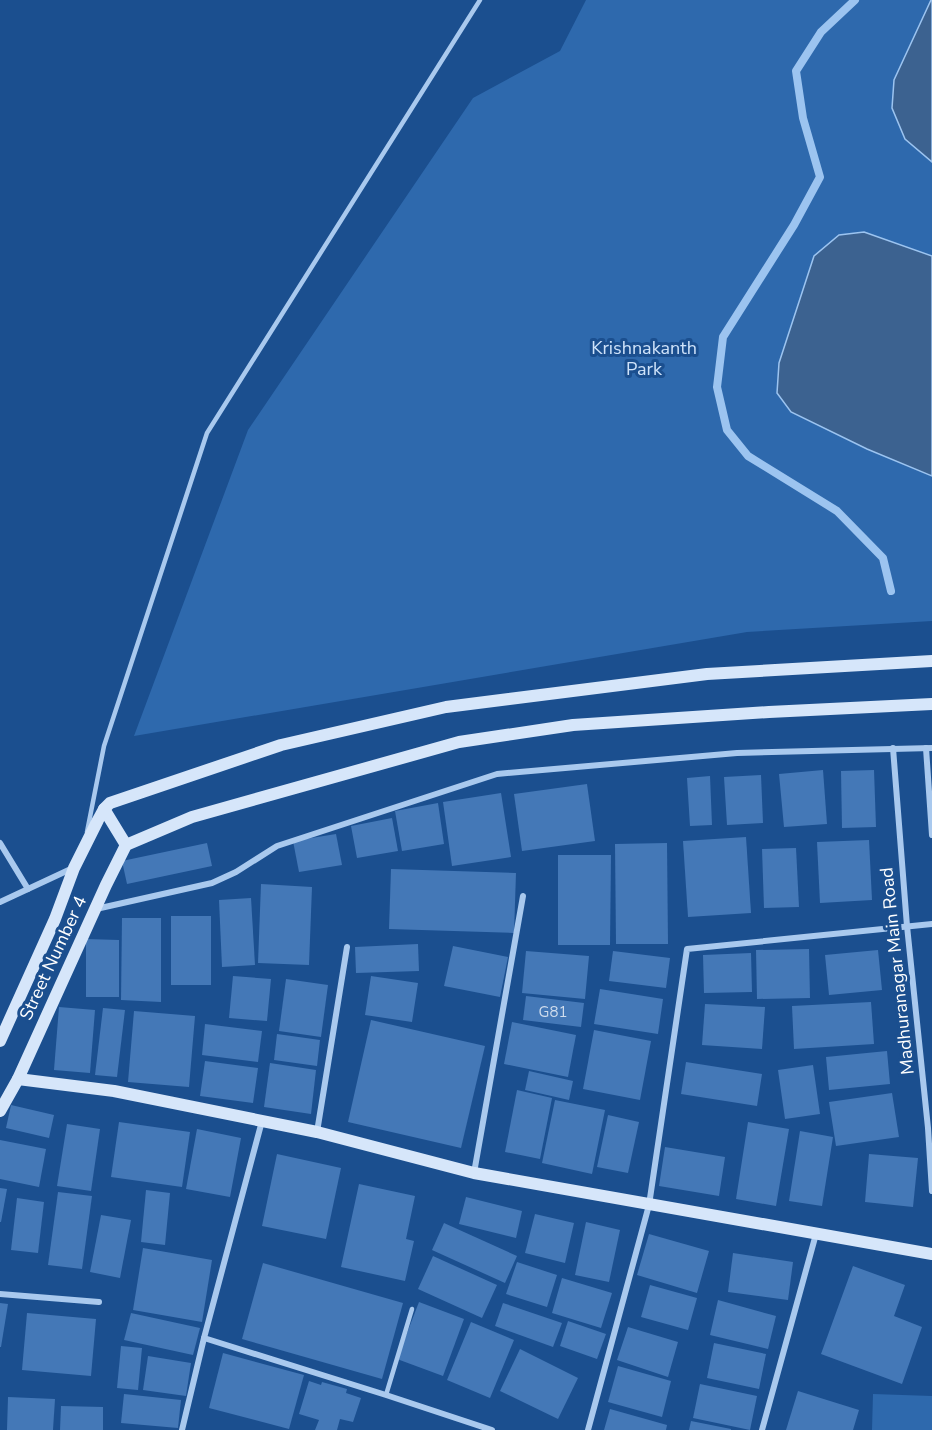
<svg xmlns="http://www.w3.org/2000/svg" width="932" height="1430" font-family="'Nunito Sans',sans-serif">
<rect width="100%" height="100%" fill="#1b4f8f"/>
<!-- green -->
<g fill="#2e69ad">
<polygon points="586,0 932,0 932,621 747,632 134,736 248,430 473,98 560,51"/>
<polygon points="873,1394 932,1396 932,1430 872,1430"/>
</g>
<!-- water -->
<g fill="#3c6290" stroke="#9cc4f0" stroke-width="1.5">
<polygon points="931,0 932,0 932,162 905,139 892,108 894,80"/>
<polygon points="864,232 932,256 932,476 867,449 791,412 777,393 779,363 814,256 839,235"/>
</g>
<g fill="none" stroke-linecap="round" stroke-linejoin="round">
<!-- stream -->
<polyline stroke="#9cc4f0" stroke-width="8" points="855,0 821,32 796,71 803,118 820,177 794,225 723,337 717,387 727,430 748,456 837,511 883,558 891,591"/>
</g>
<!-- building -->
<g fill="#4478b7">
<polygon points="823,770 827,824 784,827 779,774"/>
<polygon points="874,770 876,827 842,828 841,771"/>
<polygon points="761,775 763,823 727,825 724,777"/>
<polygon points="710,776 712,825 690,826 687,778"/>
<polygon points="587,784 595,841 522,851 514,794"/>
<polygon points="501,793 511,857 452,866 443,802"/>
<polygon points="438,803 444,844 402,851 395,811"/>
<polygon points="392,818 398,851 357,858 351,826"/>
<polygon points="336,834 342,865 299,872 293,841"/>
<polygon points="746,837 751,913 688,917 683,841"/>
<polygon points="869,840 872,900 820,903 817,842"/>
<polygon points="207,843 212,866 127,884 122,861"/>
<polygon points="667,843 668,944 616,944 615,844"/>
<polygon points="796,848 799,907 764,908 762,849"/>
<polygon points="558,855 611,855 610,945 558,945"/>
<polygon points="391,869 516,873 514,933 389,929"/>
<polygon points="261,884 312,887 309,965 258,963"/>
<polygon points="251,898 255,965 222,967 219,900"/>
<rect x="171" y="916" width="40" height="69"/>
<polygon points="122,918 161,918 161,1002 121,1000"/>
<polygon points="86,939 119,940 119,997 86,997"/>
<polygon points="418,944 419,971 356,973 355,947"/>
<polygon points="453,946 508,957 500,997 444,986"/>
<polygon points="809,949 810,998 757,999 756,950"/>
<polygon points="878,950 882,990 829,995 825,955"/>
<polygon points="526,951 589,956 585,999 522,993"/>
<polygon points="613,951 670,958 666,988 609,981"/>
<polygon points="751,953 752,992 704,993 703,955"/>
<polygon points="233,976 271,979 267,1021 229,1018"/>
<polygon points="371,976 418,983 412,1022 365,1015"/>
<polygon points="286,979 328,985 321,1037 279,1031"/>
<polygon points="600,989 663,999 658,1034 594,1024"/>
<polygon points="526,996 584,1003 581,1027 523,1020"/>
<polygon points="871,1002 874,1044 794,1049 792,1006"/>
<polygon points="705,1004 765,1007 762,1049 702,1045"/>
<polygon points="59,1007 95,1010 90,1073 54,1070"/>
<polygon points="103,1008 125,1010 117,1077 95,1075"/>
<polygon points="134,1011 195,1016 189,1087 128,1082"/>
<polygon points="371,1020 485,1046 461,1148 348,1122"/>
<polygon points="512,1022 576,1035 568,1077 504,1064"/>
<polygon points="205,1024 262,1031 258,1062 202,1055"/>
<polygon points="594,1030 651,1041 640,1100 583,1089"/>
<polygon points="277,1034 320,1040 317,1066 274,1060"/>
<polygon points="887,1051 890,1084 829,1090 826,1057"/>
<polygon points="205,1061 258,1068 253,1103 200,1096"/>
<polygon points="686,1062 762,1074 757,1106 681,1094"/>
<polygon points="270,1063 316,1070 311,1114 264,1107"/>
<polygon points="813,1065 820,1114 785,1119 778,1070"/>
<polygon points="529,1071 573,1081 569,1100 525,1090"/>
<polygon points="517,1090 552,1098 540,1159 505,1152"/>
<polygon points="892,1093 899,1137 836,1146 829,1102"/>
<polygon points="555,1100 605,1110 592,1174 542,1163"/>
<polygon points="11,1105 54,1115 49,1138 6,1128"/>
<polygon points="608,1115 639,1122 628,1173 597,1167"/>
<polygon points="119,1122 190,1132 182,1187 111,1177"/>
<polygon points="748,1122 789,1129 776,1206 736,1199"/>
<polygon points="67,1124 100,1129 91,1191 57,1186"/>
<polygon points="197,1129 241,1138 230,1197 186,1189"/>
<polygon points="800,1131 833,1137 822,1206 789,1201"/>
<polygon points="0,1140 46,1149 39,1187 0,1179"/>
<polygon points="665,1147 725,1157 719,1196 659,1186"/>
<polygon points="277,1154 341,1168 326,1239 262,1226"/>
<polygon points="869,1154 918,1158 913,1207 865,1202"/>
<polygon points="359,1184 415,1196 406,1239 414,1241 405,1281 341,1267"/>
<polygon points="0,1188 7,1189 1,1222 0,1222"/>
<polygon points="146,1190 170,1193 165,1245 141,1242"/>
<polygon points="58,1192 92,1196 82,1269 48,1265"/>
<polygon points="466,1197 522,1211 516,1238 459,1224"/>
<polygon points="17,1198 44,1202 38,1253 11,1250"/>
<polygon points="535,1214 574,1223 565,1263 525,1253"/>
<polygon points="101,1215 131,1220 120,1278 90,1272"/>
<polygon points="586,1222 620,1230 609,1282 575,1275"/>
<polygon points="444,1223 517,1256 505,1283 432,1250"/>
<polygon points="649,1234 709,1251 697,1293 637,1275"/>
<polygon points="143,1248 212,1260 202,1322 133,1310"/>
<polygon points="733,1253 793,1262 788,1300 728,1292"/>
<polygon points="433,1256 497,1285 482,1318 418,1289"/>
<polygon points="517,1262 557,1275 547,1307 506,1294"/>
<polygon points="263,1263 403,1303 382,1379 242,1339"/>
<polygon points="853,1266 905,1285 894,1316 922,1327 902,1384 821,1354"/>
<polygon points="562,1278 612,1293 601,1328 552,1313"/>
<polygon points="650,1285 697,1298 688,1330 641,1317"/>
<polygon points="718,1300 776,1316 768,1349 710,1335"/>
<polygon points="419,1302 464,1319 443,1376 397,1359"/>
<polygon points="0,1303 8,1304 1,1347 0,1347"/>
<polygon points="503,1303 562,1323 553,1347 495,1326"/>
<polygon points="27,1313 96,1319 91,1376 22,1370"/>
<polygon points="131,1313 200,1328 193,1355 124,1340"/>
<polygon points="568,1321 606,1334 597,1359 560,1346"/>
<polygon points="471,1322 514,1340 490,1398 447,1380"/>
<polygon points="628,1327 678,1342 668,1377 617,1360"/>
<polygon points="714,1343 766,1354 759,1389 707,1378"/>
<polygon points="121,1346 142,1348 138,1390 117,1388"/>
<polygon points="520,1349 578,1378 558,1419 500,1391"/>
<polygon points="223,1353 304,1375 289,1429 209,1408"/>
<polygon points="148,1356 191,1363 186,1396 143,1390"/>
<polygon points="618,1366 671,1381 662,1417 608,1402"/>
<polygon points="309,1381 321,1385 322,1382 347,1389 346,1393 361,1398 353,1422 340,1419 337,1430 315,1430 319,1420 299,1414"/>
<polygon points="700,1384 757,1396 750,1430 693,1418"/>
<polygon points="798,1391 859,1410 853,1430 786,1430"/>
<polygon points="124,1394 181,1400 178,1428 121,1423"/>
<polygon points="8,1397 55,1399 53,1430 7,1430"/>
<polygon points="61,1406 103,1407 103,1430 60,1430"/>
<polygon points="610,1409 667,1425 666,1430 604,1430"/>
<polygon points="691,1421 731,1429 731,1430 689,1430"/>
</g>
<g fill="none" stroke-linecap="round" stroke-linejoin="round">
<!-- lane -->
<g stroke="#a9c9ee" stroke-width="4.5">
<polyline points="87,832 104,746 207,433 480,0"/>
<polyline points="386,1395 412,1309"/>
</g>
<!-- street -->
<g stroke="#a9c9ee" stroke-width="6">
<polyline points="893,748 907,926 928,1128 932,1191"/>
<polyline points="926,748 932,835"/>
<polyline points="0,843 28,889"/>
<polyline points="0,902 73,868"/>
<polyline points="96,909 212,883 236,872 277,846 497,774 737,753 932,748"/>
<polyline points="317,1132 347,947"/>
<polyline points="474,1173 523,896"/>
<polyline points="0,1294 99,1302"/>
<polyline points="204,1338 386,1395 492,1430"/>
<polyline points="182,1430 204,1338 262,1121"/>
<polyline points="588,1430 649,1205 687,949 932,924"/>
<polyline points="762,1430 816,1234"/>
</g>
<!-- secondary -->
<g stroke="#d6e6fa" stroke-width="12">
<polyline points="104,809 126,845"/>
<polyline points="0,1041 55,919 74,868 98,820 104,809 110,803 281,745 446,707 707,674 932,661"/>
<polyline points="18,1079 114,1091 317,1132 474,1173 932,1254"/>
<polyline points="0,1111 18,1079 106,885 126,845 192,817 459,742 573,725 769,712 932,704"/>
</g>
</g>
<g text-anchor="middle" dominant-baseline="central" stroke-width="6" stroke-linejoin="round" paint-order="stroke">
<!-- number labels -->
<g font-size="15" fill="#d0dded">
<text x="553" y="1012">G81</text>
</g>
<!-- park labels -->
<g font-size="18" fill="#cfe3fa" stroke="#1b4f8f">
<text x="644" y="348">Krishnakanth<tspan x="644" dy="21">Park</tspan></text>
</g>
<!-- street labels -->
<g font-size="18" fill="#fff" stroke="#1b4f8f">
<text transform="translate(53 958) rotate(-65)">Street Number 4</text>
<text transform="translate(897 971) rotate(-96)">Madhuranagar Main Road</text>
</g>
</g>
</svg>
